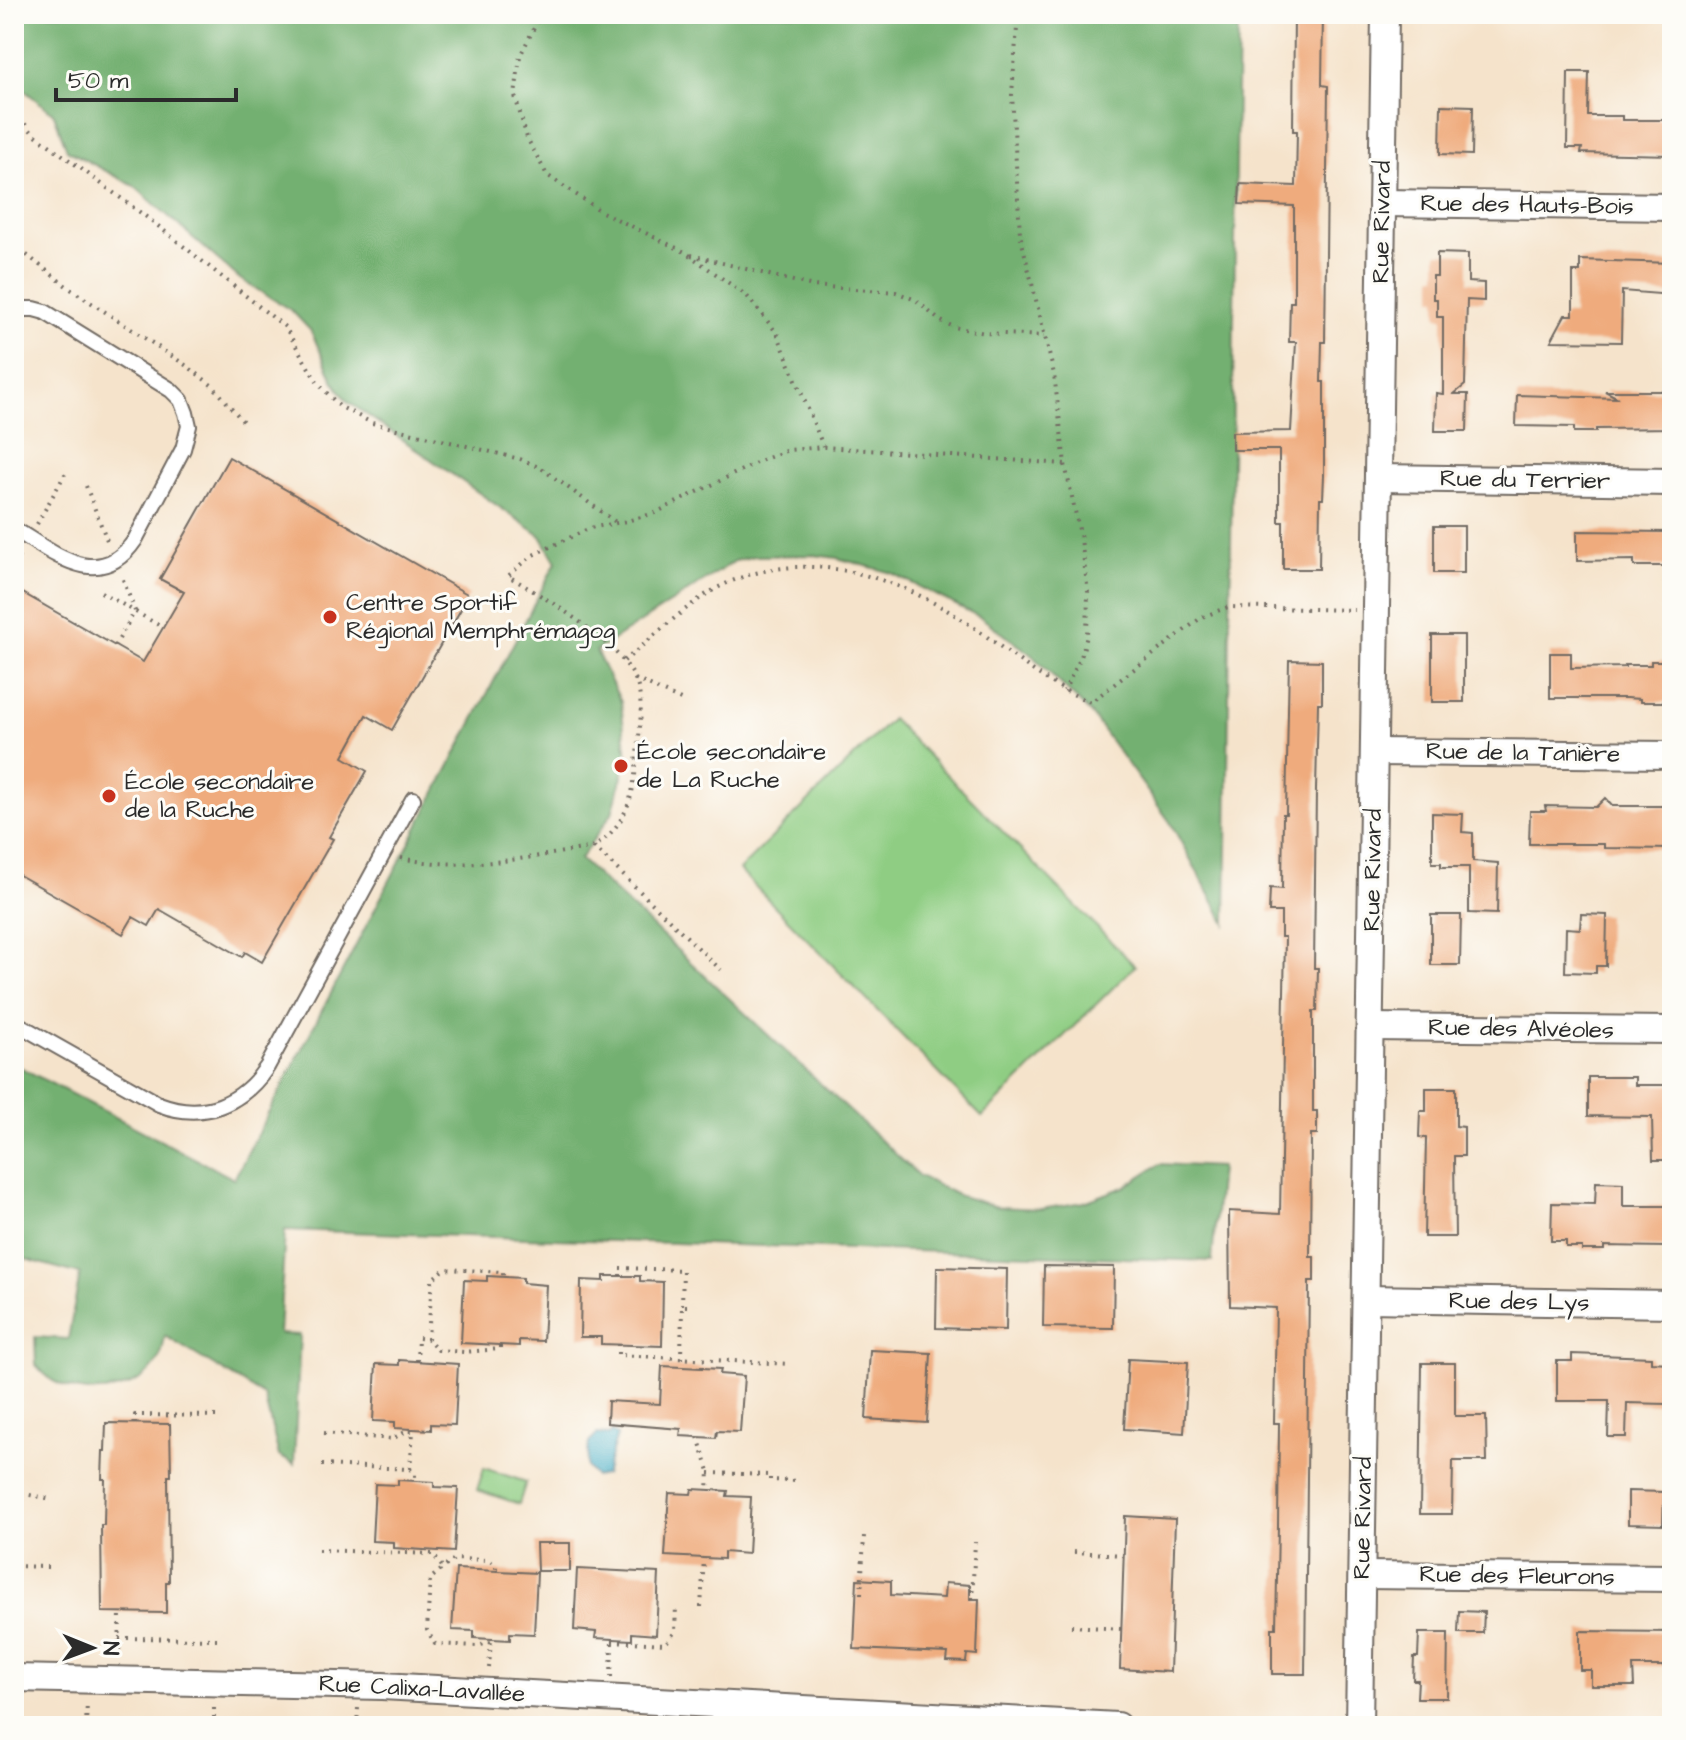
<svg xmlns="http://www.w3.org/2000/svg" width="1686" height="1740" font-family="'Architects Daughter',sans-serif">
<rect width="100%" height="100%" fill="#fdfcf7"/>
<filter id="ink" filterUnits="userSpaceOnUse"><feTurbulence type="fractalNoise" baseFrequency=".0125" numOctaves="2"/><feDisplacementMap in="SourceGraphic" scale="16" xChannelSelector="R" yChannelSelector="G"/><feConvolveMatrix kernelMatrix="1 2 1 2 8 2 1 2 1" color-interpolation-filters="sRGB"/></filter>
<filter id="wash" filterUnits="userSpaceOnUse"><feTurbulence type="fractalNoise" baseFrequency=".006" numOctaves="4" result="noise"/><feDisplacementMap in="SourceGraphic" scale="32" xChannelSelector="R" yChannelSelector="G"/><feGaussianBlur stdDeviation="1.8" result="paint"/><feColorMatrix in="noise" values="0 0 0 0 0 0 0 0 0 0 0 0 0 0 0 0 0 1.4 0 .05"/><feComposite in="paint" operator="in"/></filter>
<g filter="url(#wash)">
<rect width="100%" height="100%" fill="#f5e3cb"/>
<!-- green -->
<g fill="#8fcd83" stroke="#5d7c57" stroke-width="2">
<polygon points="892,719 1135,966 982,1117 739,870"/>
<polygon points="484,1468 526,1482 519,1504 477,1490"/>
</g>
<!-- forest -->
<path fill="#73b071" stroke="#4f6e4e" stroke-width="2" d="M14,14H1238L1226,924L1170,822L1091,714L1032,655L982,618L892,573L837,558L814,555L755,556L735,561L596,651L621,702L627,758L612,813L580,859L919,1176L957,1195L998,1207L1041,1209L1084,1202L1124,1187L1160,1164L1220,1167L1212,1261L285,1230L279,1334L300,1335L294,1464L279,1456L264,1396L165,1336C164,1341 163,1349 161,1354C144,1394 89,1399 55,1382C48,1379 42,1371 36,1365L35,1337L68,1339L80,1274L14,1256V1064L234,1179L556,562L541,536L347,401L334,382L311,331L292,311L240,279L134,186L67,150L54,114L14,82Z"/>
<!-- water -->
<polygon fill="#45acc5" stroke="#386c78" stroke-width="2" points="612,1432 617,1435 605,1475 595,1477 587,1467 589,1442 597,1434 609,1435"/>
<g id="blocks">
<!-- building -->
<g fill="#efab7d">
<polygon points="1294,14 1323,14 1322,85 1328,86 1325,342 1322,342 1321,382 1324,382 1324,475 1323,499 1320,499 1319,569 1283,569 1283,522 1279,522 1279,450 1232,450 1232,432 1291,431 1296,342 1289,342 1290,302 1294,302 1294,206 1239,204 1240,184 1296,186 1297,131 1293,131"/>
<polygon points="1568,72 1589,72 1588,116 1622,116 1622,120 1672,120 1672,155 1581,153 1582,148 1567,148"/>
<polygon points="1441,105 1473,106 1472,155 1440,154"/>
<polygon points="1437,253 1468,254 1468,282 1484,283 1484,301 1467,300 1465,385 1454,394 1468,394 1467,431 1435,431 1436,393 1443,394 1443,317 1437,317 1437,299 1433,299 1433,276 1437,276"/>
<polygon points="1580,260 1672,263 1672,295 1622,291 1621,342 1551,341 1565,315 1573,315 1573,272 1580,272"/>
<polygon points="1605,391 1672,391 1672,428 1596,429 1596,432 1574,432 1574,427 1516,426 1517,395 1618,398"/>
<polygon points="229,457 469,595 392,730 366,715 343,757 367,771 329,837 333,839 262,962 245,952 242,957 159,909 149,926 133,917 123,934 14,872 14,588 143,662 184,592 160,579"/>
<rect x="1434" y="526" width="30" height="47"/>
<polygon points="1577,531 1670,532 1672,534 1672,566 1634,566 1634,560 1577,561"/>
<rect x="1432" y="635" width="32" height="67"/>
<polygon points="1550,653 1571,653 1571,668 1625,667 1625,665 1651,665 1651,661 1672,661 1672,702 1640,702 1640,699 1626,698 1550,698"/>
<polygon points="1289,660 1322,661 1322,703 1318,703 1316,790 1314,968 1318,968 1317,1011 1313,1011 1313,1111 1317,1111 1317,1134 1311,1134 1310,1257 1314,1257 1314,1281 1309,1281 1305,1674 1272,1674 1272,1628 1276,1628 1278,1526 1279,1423 1274,1423 1276,1308 1230,1306 1229,1211 1280,1214 1285,937 1281,937 1281,912 1269,912 1270,888 1282,889 1283,814 1286,814"/>
<polygon points="1605,798 1612,806 1672,806 1672,849 1604,848 1604,844 1529,844 1530,811 1546,811 1545,806 1596,807"/>
<polygon points="1432,813 1463,814 1462,832 1473,833 1473,861 1498,863 1497,914 1469,913 1469,867 1441,867 1441,863 1432,863"/>
<polygon points="1581,914 1607,915 1606,966 1596,966 1596,973 1565,972 1566,928 1580,929"/>
<polygon points="1431,915 1461,915 1460,965 1431,965"/>
<polygon points="1588,1077 1635,1077 1635,1085 1672,1085 1672,1160 1653,1160 1652,1117 1588,1116"/>
<polygon points="1426,1088 1456,1088 1456,1126 1464,1127 1464,1156 1454,1156 1455,1237 1424,1237 1426,1138 1419,1137 1420,1111 1426,1111"/>
<polygon points="1596,1182 1623,1183 1623,1206 1666,1206 1666,1247 1604,1246 1604,1250 1582,1250 1582,1247 1566,1247 1566,1241 1551,1241 1552,1203 1595,1204"/>
<polygon points="1044,1266 1114,1267 1113,1328 1043,1327"/>
<polygon points="937,1267 1007,1269 1006,1330 936,1328"/>
<polygon points="487,1276 523,1278 523,1283 546,1285 543,1341 519,1340 519,1346 461,1343 464,1280 487,1281"/>
<polygon points="604,1276 640,1276 640,1281 663,1282 662,1346 601,1344 601,1337 580,1337 581,1280 604,1281"/>
<polygon points="870,1350 931,1353 927,1423 866,1419"/>
<polygon points="1572,1354 1651,1357 1651,1362 1669,1363 1667,1404 1627,1403 1626,1437 1608,1437 1609,1401 1557,1401 1557,1361 1572,1361"/>
<polygon points="1128,1359 1188,1362 1184,1433 1124,1429"/>
<polygon points="399,1360 458,1364 455,1425 431,1424 431,1430 395,1428 395,1422 373,1421 376,1364 399,1365"/>
<polygon points="1422,1363 1455,1363 1455,1416 1486,1416 1487,1461 1453,1461 1452,1514 1420,1514"/>
<polygon points="662,1366 721,1369 720,1374 744,1376 740,1432 717,1431 716,1438 680,1436 681,1429 607,1423 608,1401 660,1404"/>
<polygon points="106,1423 170,1424 171,1476 168,1476 169,1582 166,1582 166,1613 102,1612 101,1525 104,1525 105,1479 102,1479 103,1451 105,1451"/>
<polygon points="398,1480 434,1482 434,1487 458,1488 454,1552 394,1548 394,1542 372,1541 375,1484 398,1485"/>
<polygon points="692,1489 728,1491 727,1496 751,1497 748,1554 724,1552 724,1559 665,1556 669,1493 691,1494"/>
<polygon points="1628,1491 1664,1492 1663,1525 1628,1524"/>
<polygon points="1125,1516 1175,1519 1170,1672 1120,1669"/>
<polygon points="536,1543 570,1543 570,1571 537,1571"/>
<polygon points="456,1569 537,1573 534,1634 510,1633 510,1640 474,1638 474,1631 452,1630"/>
<polygon points="577,1569 659,1573 656,1635 632,1633 632,1640 595,1638 596,1632 574,1630"/>
<polygon points="857,1579 891,1581 891,1595 944,1598 945,1583 970,1585 970,1599 979,1599 977,1655 967,1654 966,1662 947,1661 948,1653 854,1649"/>
<polygon points="1459,1611 1484,1612 1483,1633 1458,1633"/>
<polygon points="1580,1631 1672,1632 1672,1666 1633,1666 1634,1686 1591,1686 1591,1670 1580,1670"/>
<polygon points="1419,1633 1448,1633 1447,1698 1417,1698 1418,1680 1413,1680 1414,1657 1418,1657"/>
</g>
</g>
</g>
<g filter="url(#ink)">
<use href="#blocks" fill-opacity="0" stroke="#726b63" stroke-width="2"/>
<g fill="none" stroke-linecap="round" stroke-linejoin="round">
<!-- service casing -->
<g stroke="#726b63" stroke-width="18">
<g id="service">
<path d="M14,309H34L45,312L171,390L181,400L186,413L189,426L183,449L135,540C99,593 54,553 14,529"/>
<path d="M14,1022L159,1104C203,1121 242,1104 267,1067L413,799"/>
</g>
</g>
<!-- minor casing -->
<g stroke="#726b63" stroke-width="30">
<g id="minor">
<polyline points="1382,203 1672,207"/>
<polyline points="1378,478 1672,482"/>
<polyline points="1374,752 1672,755"/>
<polyline points="1370,1027 1672,1030"/>
<polyline points="1366,1299 1672,1304"/>
<polyline points="1362,1575 1672,1578"/>
<polyline points="14,1678 382,1686 1117,1726"/>
<polyline points="1359,1726 1385,14"/>
</g>
</g>
<!-- path -->
<g stroke="#726b63" stroke-width="4" stroke-dasharray="2 6" stroke-linecap="butt">
<polyline points="541,14 520,56 515,96 527,138 547,175 602,212 685,252 747,296 777,333 823,446"/>
<polyline points="1018,14 1012,94 1020,234 1054,374 1065,464 1081,539 1088,592 1087,636 1081,657 1064,691"/>
<polyline points="14,112 33,133 153,222 285,327 317,382 339,406 372,423 520,459 541,468 617,523"/>
<polyline points="14,245 69,288 190,368 214,387 246,425"/>
<polyline points="691,255 813,286 896,292 916,300 939,320 954,327 985,333 1044,336"/>
<polyline points="86,486 108,543"/>
<polyline points="37,524 65,474"/>
<polyline points="14,565 21,553"/>
<polyline points="101,592 162,627"/>
<polyline points="115,646 135,611 122,577"/>
<path d="M624,661C650,640 682,609 710,592C790,545 884,570 958,617C1003,645 1040,683 1091,702L1202,617L1228,607L1354,610"/>
<polyline points="635,679 683,701"/>
<polyline points="594,847 721,970"/>
<path d="M401,858C465,872 531,857 594,847C624,827 634,798 636,764C638,738 646,703 635,679C619,642 543,596 508,576L533,555L590,528L627,521L655,513L760,461L788,450L824,447L1065,464"/>
<polyline points="620,1276 620,1268 683,1270 682,1306"/>
<polyline points="618,1344 618,1355 790,1364"/>
<polyline points="500,1346 500,1349 464,1352 438,1350 428,1339 432,1279 445,1269 503,1272 503,1277"/>
<polyline points="681,1359 682,1306 690,1306"/>
<polyline points="417,1361 418,1338 428,1339"/>
<polyline points="702,1368 702,1360"/>
<polyline points="135,1424 135,1415 222,1416"/>
<polyline points="324,1433 392,1439 407,1431 413,1431"/>
<polyline points="698,1437 709,1471 708,1490"/>
<polyline points="322,1465 410,1469 415,1474 415,1481"/>
<polyline points="410,1469 413,1432"/>
<polyline points="709,1473 770,1475 770,1480 798,1481"/>
<polyline points="14,1492 51,1499"/>
<polyline points="318,1550 433,1554 443,1568"/>
<polyline points="1074,1552 1123,1555"/>
<polyline points="14,1566 50,1567"/>
<polyline points="861,1594 864,1536"/>
<polyline points="972,1599 975,1542"/>
<polyline points="701,1607 704,1558"/>
<polyline points="1071,1626 1123,1629"/>
<polyline points="119,1638 221,1639"/>
<polyline points="612,1641 665,1644 675,1632 676,1606"/>
<polyline points="491,1642 478,1646 435,1644 427,1630 430,1579 454,1559 489,1560 496,1566 496,1571"/>
<polyline points="119,1658 120,1612"/>
<polyline points="489,1668 491,1639"/>
<polyline points="611,1677 612,1641"/>
<polyline points="86,1726 87,1702"/>
<polyline points="214,1726 214,1708"/>
<polyline points="357,1726 358,1708"/>
<polyline points="449,1726 450,1712"/>
</g>
<!-- service -->
<use href="#service" stroke="#fff" stroke-width="14"/>
<!-- minor -->
<use href="#minor" stroke="#fff" stroke-width="26"/>
</g>
</g>
<!-- markers -->
<g fill="#c8321e" stroke="#fdfcf7" stroke-width="3">
<circle cx="330" cy="617" r="8"/>
<circle cx="621" cy="766" r="8"/>
<circle cx="109" cy="796" r="8"/>
</g>
<g text-anchor="middle" dominant-baseline="central" stroke-width="6" stroke-linejoin="round" paint-order="stroke">
<!-- street labels -->
<g font-size="24" fill="#2b2b2b" stroke="#fdfcf7">
<text transform="translate(1527 205) rotate(1)">Rue des Hauts-Bois</text>
<text transform="translate(1382 222) rotate(-89)">Rue Rivard</text>
<text transform="translate(1525 480) rotate(1)">Rue du Terrier</text>
<text transform="translate(1523 753) rotate(1)">Rue de la Tanière</text>
<text transform="translate(1373 870) rotate(-89)">Rue Rivard</text>
<text transform="translate(1521 1029) rotate(1)">Rue des Alvéoles</text>
<text transform="translate(1519 1302) rotate(1)">Rue des Lys</text>
<text transform="translate(1363 1518) rotate(-89)">Rue Rivard</text>
<text transform="translate(1517 1576) rotate(1)">Rue des Fleurons</text>
<text transform="translate(422 1689) rotate(3)">Rue Calixa-Lavallée</text>
</g>
<!-- poi labels -->
<g font-size="24" fill="#2b2b2b" stroke="#fdfcf7" text-anchor="start">
<text x="346" y="603">Centre Sportif<tspan x="346" dy="28">Régional Memphrémagog</tspan></text>
<text x="637" y="752">École secondaire<tspan x="637" dy="28">de La Ruche</tspan></text>
<text x="125" y="782">École secondaire<tspan x="125" dy="28">de la Ruche</tspan></text>
</g>
</g>
<!-- margin -->
<rect width="1686" height="1740" fill="none" stroke="#fdfcf7" stroke-width="48"/>
<!-- north arrow -->
<g transform="translate(92 1648) rotate(91)" stroke="#fdfcf7" stroke-width="6" paint-order="stroke">
<path d="M0-6L14 30L0 20L-14 30Z" fill="#2b2b2b"/>
<text y="-12" font-size="22" font-weight="bold" text-anchor="middle" fill="#2b2b2b">N</text>
</g>
<!-- scale -->
<path d="M56 88v12h180v-12" fill="none" stroke="#2b2b2b" stroke-width="4"/>
<text x="68" y="88" font-size="24" fill="#2b2b2b" stroke="#fdfcf7" stroke-width="6" paint-order="stroke">50 m</text>
</svg>
